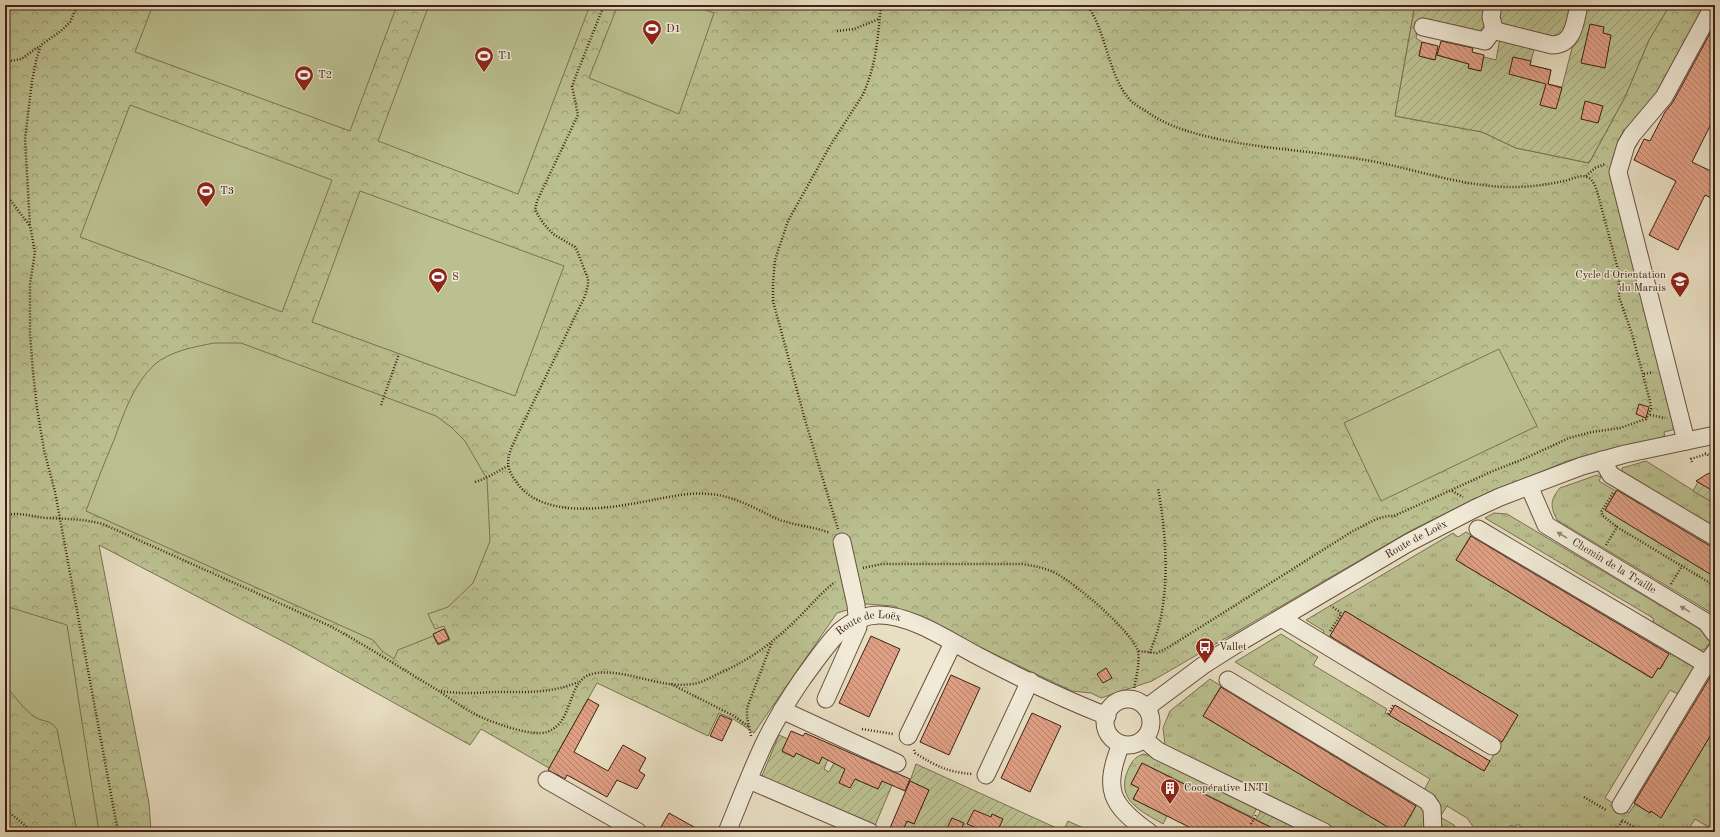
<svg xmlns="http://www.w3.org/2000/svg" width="1720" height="837" font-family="'Old Standard TT',serif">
<defs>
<pattern id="grass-tufts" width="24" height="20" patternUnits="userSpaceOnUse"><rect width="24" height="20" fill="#bbc090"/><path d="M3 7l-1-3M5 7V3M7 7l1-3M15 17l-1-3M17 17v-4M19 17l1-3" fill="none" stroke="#999c74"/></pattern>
<pattern id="forest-crowns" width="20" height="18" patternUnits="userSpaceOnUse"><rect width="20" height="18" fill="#bbc090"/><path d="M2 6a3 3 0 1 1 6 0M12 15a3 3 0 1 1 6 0" fill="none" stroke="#999c74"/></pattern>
<pattern id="garden-furrows" width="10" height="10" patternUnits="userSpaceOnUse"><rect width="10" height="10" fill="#bbc090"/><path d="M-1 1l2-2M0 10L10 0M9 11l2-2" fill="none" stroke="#999c74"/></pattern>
<pattern id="building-back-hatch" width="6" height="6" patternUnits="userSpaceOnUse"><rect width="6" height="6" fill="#df9f84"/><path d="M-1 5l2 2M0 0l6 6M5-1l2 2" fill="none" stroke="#b6816b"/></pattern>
</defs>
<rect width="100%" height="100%" fill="#e8dec2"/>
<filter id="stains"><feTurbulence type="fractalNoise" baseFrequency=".005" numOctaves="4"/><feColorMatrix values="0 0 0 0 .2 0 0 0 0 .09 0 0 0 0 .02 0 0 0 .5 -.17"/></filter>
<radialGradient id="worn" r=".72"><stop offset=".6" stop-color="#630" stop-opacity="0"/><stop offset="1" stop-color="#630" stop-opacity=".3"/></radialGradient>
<!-- grass -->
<g fill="url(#grass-tufts)" stroke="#7d7052">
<polygon points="1646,461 1715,504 1715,529 1623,474 1622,468"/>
<path d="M1597,475L1601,477L1599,481L1616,491L1605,510L1715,577V615L1557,520C1550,506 1550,500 1560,488Z"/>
<path d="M1494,513L1507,514L1708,634L1710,641C1707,649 1704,651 1696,650L1654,626L1653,618L1485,518Z"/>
<polygon points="1466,532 1471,535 1456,560 1651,678 1658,668 1660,669 1670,651 1696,667 1680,695 1670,690 1605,798 1629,813 1635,804 1650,813 1651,811 1661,817 1715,728 1715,831 1695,819 1687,832 1530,832 1517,824 1515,828 1511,825 1507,832 1477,832 1467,818 1447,806 1440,817 1454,825 1459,832 1440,832 1438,800 1424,790 1430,779 1235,662 1281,634 1318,657 1313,665 1387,709 1385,713 1389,715 1484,771 1518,715 1345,611 1329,638 1323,634 1324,631 1306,620 1453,533 1458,537"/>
<polygon points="1210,679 1221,686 1203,716 1396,832 1338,832 1165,745 1163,728 1170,711"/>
<path d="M1143,754L1148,755L1257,808L1252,817L1142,763L1131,784L1139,788L1133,799L1167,816L1163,824C1141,811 1115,800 1128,770C1132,761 1134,758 1143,754Z"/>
<polygon points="1417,804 1425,813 1426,832 1401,832"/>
</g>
<!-- forest -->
<polygon fill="url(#forest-crowns)" stroke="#7d7052" points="5,5 1415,5 1395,116 1482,132 1516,148 1589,163 1625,97 1649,40 1670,5 1708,5 1663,89 1616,159 1676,429 1664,432 1665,438 1610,449 1567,461 1472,500 1410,531 1152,681 1101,698 1091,693 1072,691 893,606 867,604 837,613 754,733 735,720 719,713 708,736 597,683 549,768 481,729 470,745 290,645 99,545 149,803 151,832 5,832"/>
<!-- garden -->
<g fill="url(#garden-furrows)" stroke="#7d7052">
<polygon points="1415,5 1488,5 1484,32 1420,22 1416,38 1422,42 1419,56 1435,60 1436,55 1469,64 1468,68 1480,71 1484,57 1496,60 1500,38 1535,45 1530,65 1551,70 1548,84 1562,87 1583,5 1670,5 1649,40 1625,97 1589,163 1516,148 1482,132 1395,116"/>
<polygon points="1497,5 1573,5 1566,31 1554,39 1500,23"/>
<polygon points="1698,482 1715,492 1715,504 1693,491"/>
<polygon points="779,735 788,739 782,752 794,757 796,753 819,763 823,755 829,757 824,769 829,772 834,763 848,763 842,777 855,779 878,789 882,781 892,785 874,828 761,778"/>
<polygon points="916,764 1063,831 1068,821 1092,832 902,832 907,821 914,824 929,790 910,781"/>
<polygon points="1261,810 1293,825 1290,832 1280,832 1256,820"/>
</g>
<!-- pitch -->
<g fill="#bbc090" stroke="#7d7052">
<polygon points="153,5 397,5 350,131 135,52"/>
<polygon points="429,5 590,5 518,194 378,141"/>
<polygon points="618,5 692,5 714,13 679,114 589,78"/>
<polygon points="130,105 332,180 282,312 80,237"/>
<polygon points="360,191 564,266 515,396 312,322"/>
<path d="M214,343H241L436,416L451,427L465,441L487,479L490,541L473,583L448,607L428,614L435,629L444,626L450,640L438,645L433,636L398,650L394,659L382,651L373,640L86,511C95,487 104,463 114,440C124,413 133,385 154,365C170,351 194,347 214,343Z"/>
<polygon points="1499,349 1537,426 1381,501 1344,423"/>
<path d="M5,606L67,625L99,832H77L57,729C48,718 44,723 35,717C26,712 12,693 5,685Z"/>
</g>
<!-- building -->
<g fill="url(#building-back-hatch)" stroke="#3f2013">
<polygon points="1590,24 1604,27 1603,33 1611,35 1605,68 1581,63"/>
<polygon points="1715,24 1715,116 1692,162 1715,173 1715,200 1705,195 1678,250 1649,235 1676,181 1634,160 1644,139 1650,141 1665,112 1673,102"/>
<polygon points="1441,41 1473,48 1472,52 1484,55 1481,71 1468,68 1469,64 1437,55"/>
<polygon points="1422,42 1438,46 1435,60 1419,56"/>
<polygon points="1513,57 1531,61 1530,65 1551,70 1548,84 1562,88 1556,109 1540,105 1546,84 1509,74"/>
<polygon points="1585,101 1603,106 1598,123 1581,119"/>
<polygon points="1639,404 1649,407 1646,418 1636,414"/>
<polygon points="1715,472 1715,492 1696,481 1707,474"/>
<polygon points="1617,490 1710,546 1715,547 1715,577 1605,510"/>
<polygon points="1471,536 1669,654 1660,669 1658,668 1652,678 1456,560"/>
<polygon points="1345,611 1518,715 1502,742 1330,636"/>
<polygon points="444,629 449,639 438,644 433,634"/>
<polygon points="871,636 900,649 869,717 839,703"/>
<polygon points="1106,668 1112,678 1103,683 1097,674"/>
<polygon points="1715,669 1715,728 1661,818 1651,811 1650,813 1634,803"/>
<polygon points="951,675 980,688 949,755 920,742"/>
<polygon points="1221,687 1416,806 1401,832 1396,832 1203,716"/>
<polygon points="588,699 599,705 574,752 608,771 623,745 646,758 639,771 645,775 637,789 617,780 607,797 567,775 565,779 548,770"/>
<polygon points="1395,705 1490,761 1484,771 1389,715"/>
<polygon points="1032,713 1061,726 1030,792 1001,778"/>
<polygon points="720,715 732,720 722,741 710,736"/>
<polygon points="791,731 803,736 805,733 910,779 905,791 882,781 878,789 855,779 850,788 839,783 845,769 822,757 819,764 796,753 794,757 782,751"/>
<polygon points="1142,763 1252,818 1281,832 1199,832 1133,799 1139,788 1131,784"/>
<polygon points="910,781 929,790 914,824 907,821 902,832 898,832 890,828"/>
<polygon points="974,810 991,817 992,814 1003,819 997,832 986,832 967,824"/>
<polygon points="669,813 703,832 658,832"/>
<polygon points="952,818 964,823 960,832 945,832"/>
</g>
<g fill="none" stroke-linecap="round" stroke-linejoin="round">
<!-- minor-tunnel -->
<polyline stroke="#c6b89f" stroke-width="17" stroke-dasharray="17 8" stroke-linecap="butt" points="1269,829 1274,832"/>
<!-- minor casing -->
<g stroke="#69503f" stroke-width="19">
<g id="minor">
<polyline points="1493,5 1491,17 1494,29"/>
<polyline points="1423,27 1485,41 1494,29"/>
<path d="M1494,29L1500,32L1552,45C1574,45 1575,22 1579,5"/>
<polyline points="1686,441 1618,172 1626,145 1632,135 1664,97 1714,5"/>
<polyline points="1602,460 1611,475 1715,537"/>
<path id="s1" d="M1529,486L1546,525L1706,622L1715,634"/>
<polyline points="1478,529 1706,664"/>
<polyline points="1281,618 1492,746"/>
<polyline points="1228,680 1427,801 1432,808 1433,832"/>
<polyline points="826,699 858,627 856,605 842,542"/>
<circle cx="1128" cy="722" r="23"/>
<path id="s2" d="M1146,708L1205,664L1235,645L1408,543L1474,509L1500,497L1582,466L1625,454L1715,435"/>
<polyline points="782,710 897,763"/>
<polyline points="908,736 953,643"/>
<polyline points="1144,739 1158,751 1324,832"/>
<path d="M1121,744C1103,789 1110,805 1149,832"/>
<polyline points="986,775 1030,681"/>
<polyline points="547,780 638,832"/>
<polyline points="749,780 870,832"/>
<polyline points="1621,805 1706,664 1715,652"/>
<path id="s3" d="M727,832C739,803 750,774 763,746C774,722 788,700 803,678C815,662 826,645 840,631C851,622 865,615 879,615C912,615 949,641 978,656C1020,678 1063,699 1107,716"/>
</g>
</g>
<!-- path -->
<g stroke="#3f2013" stroke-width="2.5" stroke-dasharray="1 2" stroke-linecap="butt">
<polyline points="78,5 70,22 61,31 41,45 37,57 32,81 25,139 30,226 35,252 30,284 30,334 33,372 37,408 44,450 55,492 118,832"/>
<path d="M604,5L572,86L578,115L537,201L535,210L543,223L553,234L575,247L578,253L588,279V285L585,296L513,444C506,461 506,468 517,483C545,522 617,507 658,499C674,496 692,492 709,494C727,495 745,503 761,511C768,514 775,519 783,521C799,526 815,527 830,533"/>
<path d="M1087,5C1107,32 1108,77 1131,101C1135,105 1141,108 1146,111C1168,127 1192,133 1218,139C1265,149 1312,151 1359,159C1400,165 1441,180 1483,185C1510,189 1537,187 1564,181C1571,180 1580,174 1587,177C1593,179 1595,186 1597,191L1619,273V297L1632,334L1650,401L1651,409L1646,419L1620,428L1592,432L1569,438L1526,458L1493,471L1394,516C1379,515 1366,525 1353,531L1169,647L1157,653L1138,651"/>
<polyline points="837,31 854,29 879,19"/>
<polyline points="5,62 21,59 40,46"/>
<polyline points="1586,176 1595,168 1605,164"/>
<polyline points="5,193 30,226"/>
<polyline points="1644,374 1653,372"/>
<polyline points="381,405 399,354"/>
<polyline points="1650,415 1665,418"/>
<polyline points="1705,453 1715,459"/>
<polyline points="1692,462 1691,459 1706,454"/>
<path d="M475,482C488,478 496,472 508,466"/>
<polyline points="1452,491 1463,497"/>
<polyline points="1613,493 1601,512 1603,516 1617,527"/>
<path d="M5,515C23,512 31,517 48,518C67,519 84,519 103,524L330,626C365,645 399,667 434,688C450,698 465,710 483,718C498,724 532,737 547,732C576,722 565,677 596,673C628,669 660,689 692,684C702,683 711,677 720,673C752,659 776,640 800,616C812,604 822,592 835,582"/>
<path d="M838,529L805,420L779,323L773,301V283L775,260L788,221L830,146L862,96C876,68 878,36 881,5"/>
<polyline points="1606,545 1617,527 1715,586"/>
<path d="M863,568L882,564H1022C1035,566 1046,568 1057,574C1075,583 1135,634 1138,652C1140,664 1136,677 1134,689"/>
<polyline points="1671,584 1682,566"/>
<polyline points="1330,631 1341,614 1340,612 1331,606"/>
<path d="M1150,653C1152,645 1156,637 1158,629C1170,585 1166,533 1158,488"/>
<polyline points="671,684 734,716 749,727"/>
<path d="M441,691C458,694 476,693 493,692C522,692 551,694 578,682"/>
<polyline points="1388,714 1394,704"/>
<polyline points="862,729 893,734"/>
<polyline points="751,736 747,717 747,708 772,642"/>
<path d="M914,750L915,753C936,766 947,772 972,774"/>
<polyline points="1584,797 1606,810"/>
<polyline points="5,809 33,832"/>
<polyline points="1622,820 1642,832"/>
<polyline points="1251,824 1256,815"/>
<polyline points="1614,832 1623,820"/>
</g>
<!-- minor -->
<use href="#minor" stroke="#f0ead7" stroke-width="17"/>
</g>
<!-- one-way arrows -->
<defs><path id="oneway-solid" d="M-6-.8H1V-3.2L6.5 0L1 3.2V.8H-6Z"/></defs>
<g fill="#988575">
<use href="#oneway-solid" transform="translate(1562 535) rotate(-149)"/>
<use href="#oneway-solid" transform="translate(1685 609) rotate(-149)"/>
</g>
<!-- icons -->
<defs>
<g id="stadium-pin" transform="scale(1)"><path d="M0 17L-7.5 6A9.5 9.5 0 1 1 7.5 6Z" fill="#8f2418" stroke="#f0ead7"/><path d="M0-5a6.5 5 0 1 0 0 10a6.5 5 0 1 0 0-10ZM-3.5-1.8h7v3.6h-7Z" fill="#fff"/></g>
<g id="school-pin" transform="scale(1)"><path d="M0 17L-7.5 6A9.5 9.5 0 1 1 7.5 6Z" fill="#8f2418" stroke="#f0ead7"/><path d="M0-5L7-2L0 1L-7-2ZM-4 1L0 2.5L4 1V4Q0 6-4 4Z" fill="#fff"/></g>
<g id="bus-pin" transform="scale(1)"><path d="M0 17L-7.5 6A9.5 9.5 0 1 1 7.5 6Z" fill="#8f2418" stroke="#f0ead7"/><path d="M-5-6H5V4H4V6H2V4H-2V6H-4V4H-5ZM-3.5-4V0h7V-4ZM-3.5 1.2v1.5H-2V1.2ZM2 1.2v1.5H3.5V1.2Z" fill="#fff"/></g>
<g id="building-pin" transform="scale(1)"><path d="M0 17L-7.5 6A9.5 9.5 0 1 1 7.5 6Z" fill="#8f2418" stroke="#f0ead7"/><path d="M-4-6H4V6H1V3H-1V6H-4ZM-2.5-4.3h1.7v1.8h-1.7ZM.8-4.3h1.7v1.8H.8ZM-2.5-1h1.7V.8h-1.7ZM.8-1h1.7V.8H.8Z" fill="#fff"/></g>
</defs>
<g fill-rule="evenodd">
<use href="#stadium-pin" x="652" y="29"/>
<use href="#stadium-pin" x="484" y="56"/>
<use href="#stadium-pin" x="304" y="75"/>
<use href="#stadium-pin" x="206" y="191"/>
<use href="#stadium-pin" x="438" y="277"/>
<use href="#school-pin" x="1680" y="281"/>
<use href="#bus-pin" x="1205" y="647"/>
<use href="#building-pin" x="1170" y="788"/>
</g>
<g text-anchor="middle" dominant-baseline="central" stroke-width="3" stroke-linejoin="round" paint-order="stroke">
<!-- poi labels -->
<g font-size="11" fill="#3f2013" stroke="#f0ead7" text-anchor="start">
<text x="666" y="29">D1</text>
<text x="498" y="56">T1</text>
<text x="318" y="75">T2</text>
<text x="220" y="191">T3</text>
<text x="1666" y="275" text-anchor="end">Cycle d'Orientation<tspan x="1666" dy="13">du Marais</tspan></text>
<text x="452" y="277">S</text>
<text x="1219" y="647">Vallet</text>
<text x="1184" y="788">Coopérative INTI</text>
</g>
<!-- street labels -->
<g font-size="11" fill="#3f2013" stroke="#f0ead7">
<text stroke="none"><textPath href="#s2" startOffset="319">Route de Loëx</textPath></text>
<text stroke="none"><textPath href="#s1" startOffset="122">Chemin de la Traille</textPath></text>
<text stroke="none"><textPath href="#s3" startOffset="263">Route de Loëx</textPath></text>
</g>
</g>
<!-- margin -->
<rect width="1720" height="837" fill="none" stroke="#e8dec2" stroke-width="20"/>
<rect x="6" y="6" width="1708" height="825" fill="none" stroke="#3f2013" stroke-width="2"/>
<rect x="10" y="10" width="1700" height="817" fill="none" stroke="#3f2013"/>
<rect width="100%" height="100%" filter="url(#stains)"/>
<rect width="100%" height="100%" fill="url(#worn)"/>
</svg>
